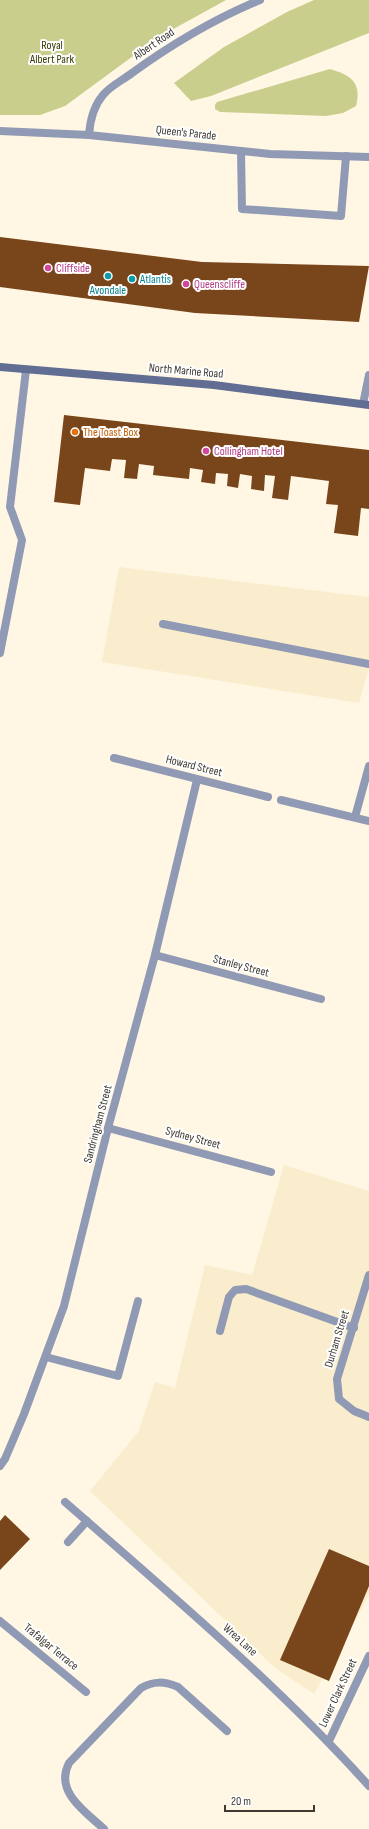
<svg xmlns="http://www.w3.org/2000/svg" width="369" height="1829" font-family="'Sofia Sans Condensed',sans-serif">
<rect width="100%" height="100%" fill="#fff7e3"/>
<!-- built -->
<g fill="#faedce">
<polygon points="119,567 369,597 369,668 359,703 102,662"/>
<polygon points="284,1165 369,1191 369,1595 314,1694 275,1668 90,1491 138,1432 155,1382 175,1388 205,1265 252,1275"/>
</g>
<!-- green -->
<g fill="#c9ce8c">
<polygon points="0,0 226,0 159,37 65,106 40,115 0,115"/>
<polygon points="314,0 369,0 369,33 211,96 191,101 174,83 224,47 287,12"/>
<path d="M330,69C351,75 362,83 356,106L343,113L326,116L220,112L215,109V105L217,102Z"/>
</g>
<!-- building -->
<g fill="#79461c">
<polygon points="0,237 202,262 369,266 359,322 195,313 0,287"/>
<polygon points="64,415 369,450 369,509 361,508 358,536 334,533 338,505 326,504 329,481 291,476 288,500 272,498 275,476 265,475 264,491 251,489 252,476 240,474 238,488 227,486 228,474 216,473 215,484 201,482 203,470 190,468 189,479 153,475 154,466 139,464 137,479 124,478 126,460 112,459 110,471 85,468 80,505 54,502"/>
<polygon points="5,1515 30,1539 0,1570 0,1521"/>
<polygon points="329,1549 369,1566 369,1586 329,1681 280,1660"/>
</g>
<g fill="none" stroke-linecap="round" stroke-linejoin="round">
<!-- service -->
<g stroke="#919ab4" stroke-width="8">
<polyline points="241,151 242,209 341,216 346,156"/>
<polyline points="163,624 369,664"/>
<polyline points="220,1331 229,1297 235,1290 246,1289 354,1328"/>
<path d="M104,1829C86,1812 54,1792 69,1763L141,1688C154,1681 164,1681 178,1687L227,1731"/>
</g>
<!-- minor -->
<g stroke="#919ab4" stroke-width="8">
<polyline points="0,131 89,135 270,154 369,157"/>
<path d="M89,135C90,120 93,107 103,95C110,86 123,80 132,73C172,44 214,19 260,0"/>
<polyline points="363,404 369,375"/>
<polyline points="0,653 22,540 10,507 26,370"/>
<polyline points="114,758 268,797"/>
<polyline points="281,800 369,821"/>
<polyline points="355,817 369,766"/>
<polyline points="155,955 321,999"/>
<polyline points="108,1128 271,1172"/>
<polyline points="369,1275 337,1379 339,1399 354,1411 369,1417"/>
<polyline points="46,1357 118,1376 138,1301"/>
<polyline points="0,1466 5,1459 24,1414 64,1306 108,1128 155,955 197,780"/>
<path d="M65,1502C169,1593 276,1683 369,1786"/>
<polyline points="68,1542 87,1521"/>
<polyline points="0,1621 86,1692"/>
<polyline points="329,1741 369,1656"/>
</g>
<!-- secondary -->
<polyline stroke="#616d93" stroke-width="8" points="0,367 214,385 369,405"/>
</g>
<!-- markers -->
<g fill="#d1479c" stroke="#fff" stroke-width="1.5">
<circle cx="48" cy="268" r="4"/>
<circle cx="186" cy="284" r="4"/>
<circle cx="206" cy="451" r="4"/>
</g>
<g fill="#0f9aa8" stroke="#fff" stroke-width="1.5">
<circle cx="108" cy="276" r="4"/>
<circle cx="132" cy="279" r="4"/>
</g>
<circle fill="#e8710a" stroke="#fff" stroke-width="1.5" cx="75" cy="432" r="4"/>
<g text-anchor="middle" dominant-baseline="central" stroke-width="4" stroke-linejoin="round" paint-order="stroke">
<!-- street labels -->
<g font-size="12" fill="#3e3a31" stroke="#fff">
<text transform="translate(154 44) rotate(-34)">Albert Road</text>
<text transform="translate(186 133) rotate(6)">Queen's Parade</text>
<text transform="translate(186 371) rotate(5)">North Marine Road</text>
<text transform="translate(194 766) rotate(14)">Howard Street</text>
<text transform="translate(241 966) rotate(15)">Stanley Street</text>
<text transform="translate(98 1124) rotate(-75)">Sandringham Street</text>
<text transform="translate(193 1138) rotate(15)">Sydney Street</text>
<text transform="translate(337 1339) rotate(-73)">Durham Street</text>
<text transform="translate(240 1640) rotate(42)">Wrea Lane</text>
<text transform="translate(51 1647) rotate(39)">Trafalgar Terrace</text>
<text transform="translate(338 1693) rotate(-65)">Lower Clark Street</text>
</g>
<!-- park labels -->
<g font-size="12" fill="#373802" stroke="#fff">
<text x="52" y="45">Royal<tspan x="52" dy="14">Albert Park</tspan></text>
</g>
<!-- hotel labels -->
<g font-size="12" fill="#b23c85" stroke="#fff" text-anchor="start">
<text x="56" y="268">Cliffside</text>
<text x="194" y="284">Queenscliffe</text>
<text x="214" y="451">Collingham Hotel</text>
</g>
<!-- culture labels -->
<g font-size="12" fill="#0d838f" stroke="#fff" text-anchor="start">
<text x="140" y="279">Atlantis</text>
<text x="108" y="290" text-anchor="middle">Avondale</text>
</g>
<!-- food labels -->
<g font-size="12" fill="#c56008" stroke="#fff" text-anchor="start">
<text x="83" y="432">The Toast Box</text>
</g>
</g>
<!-- scale -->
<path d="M225 1805v6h89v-6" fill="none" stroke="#3e3a31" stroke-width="2"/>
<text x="231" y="1805" font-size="12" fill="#3e3a31" stroke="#ffffff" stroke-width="3" paint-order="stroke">20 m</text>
</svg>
